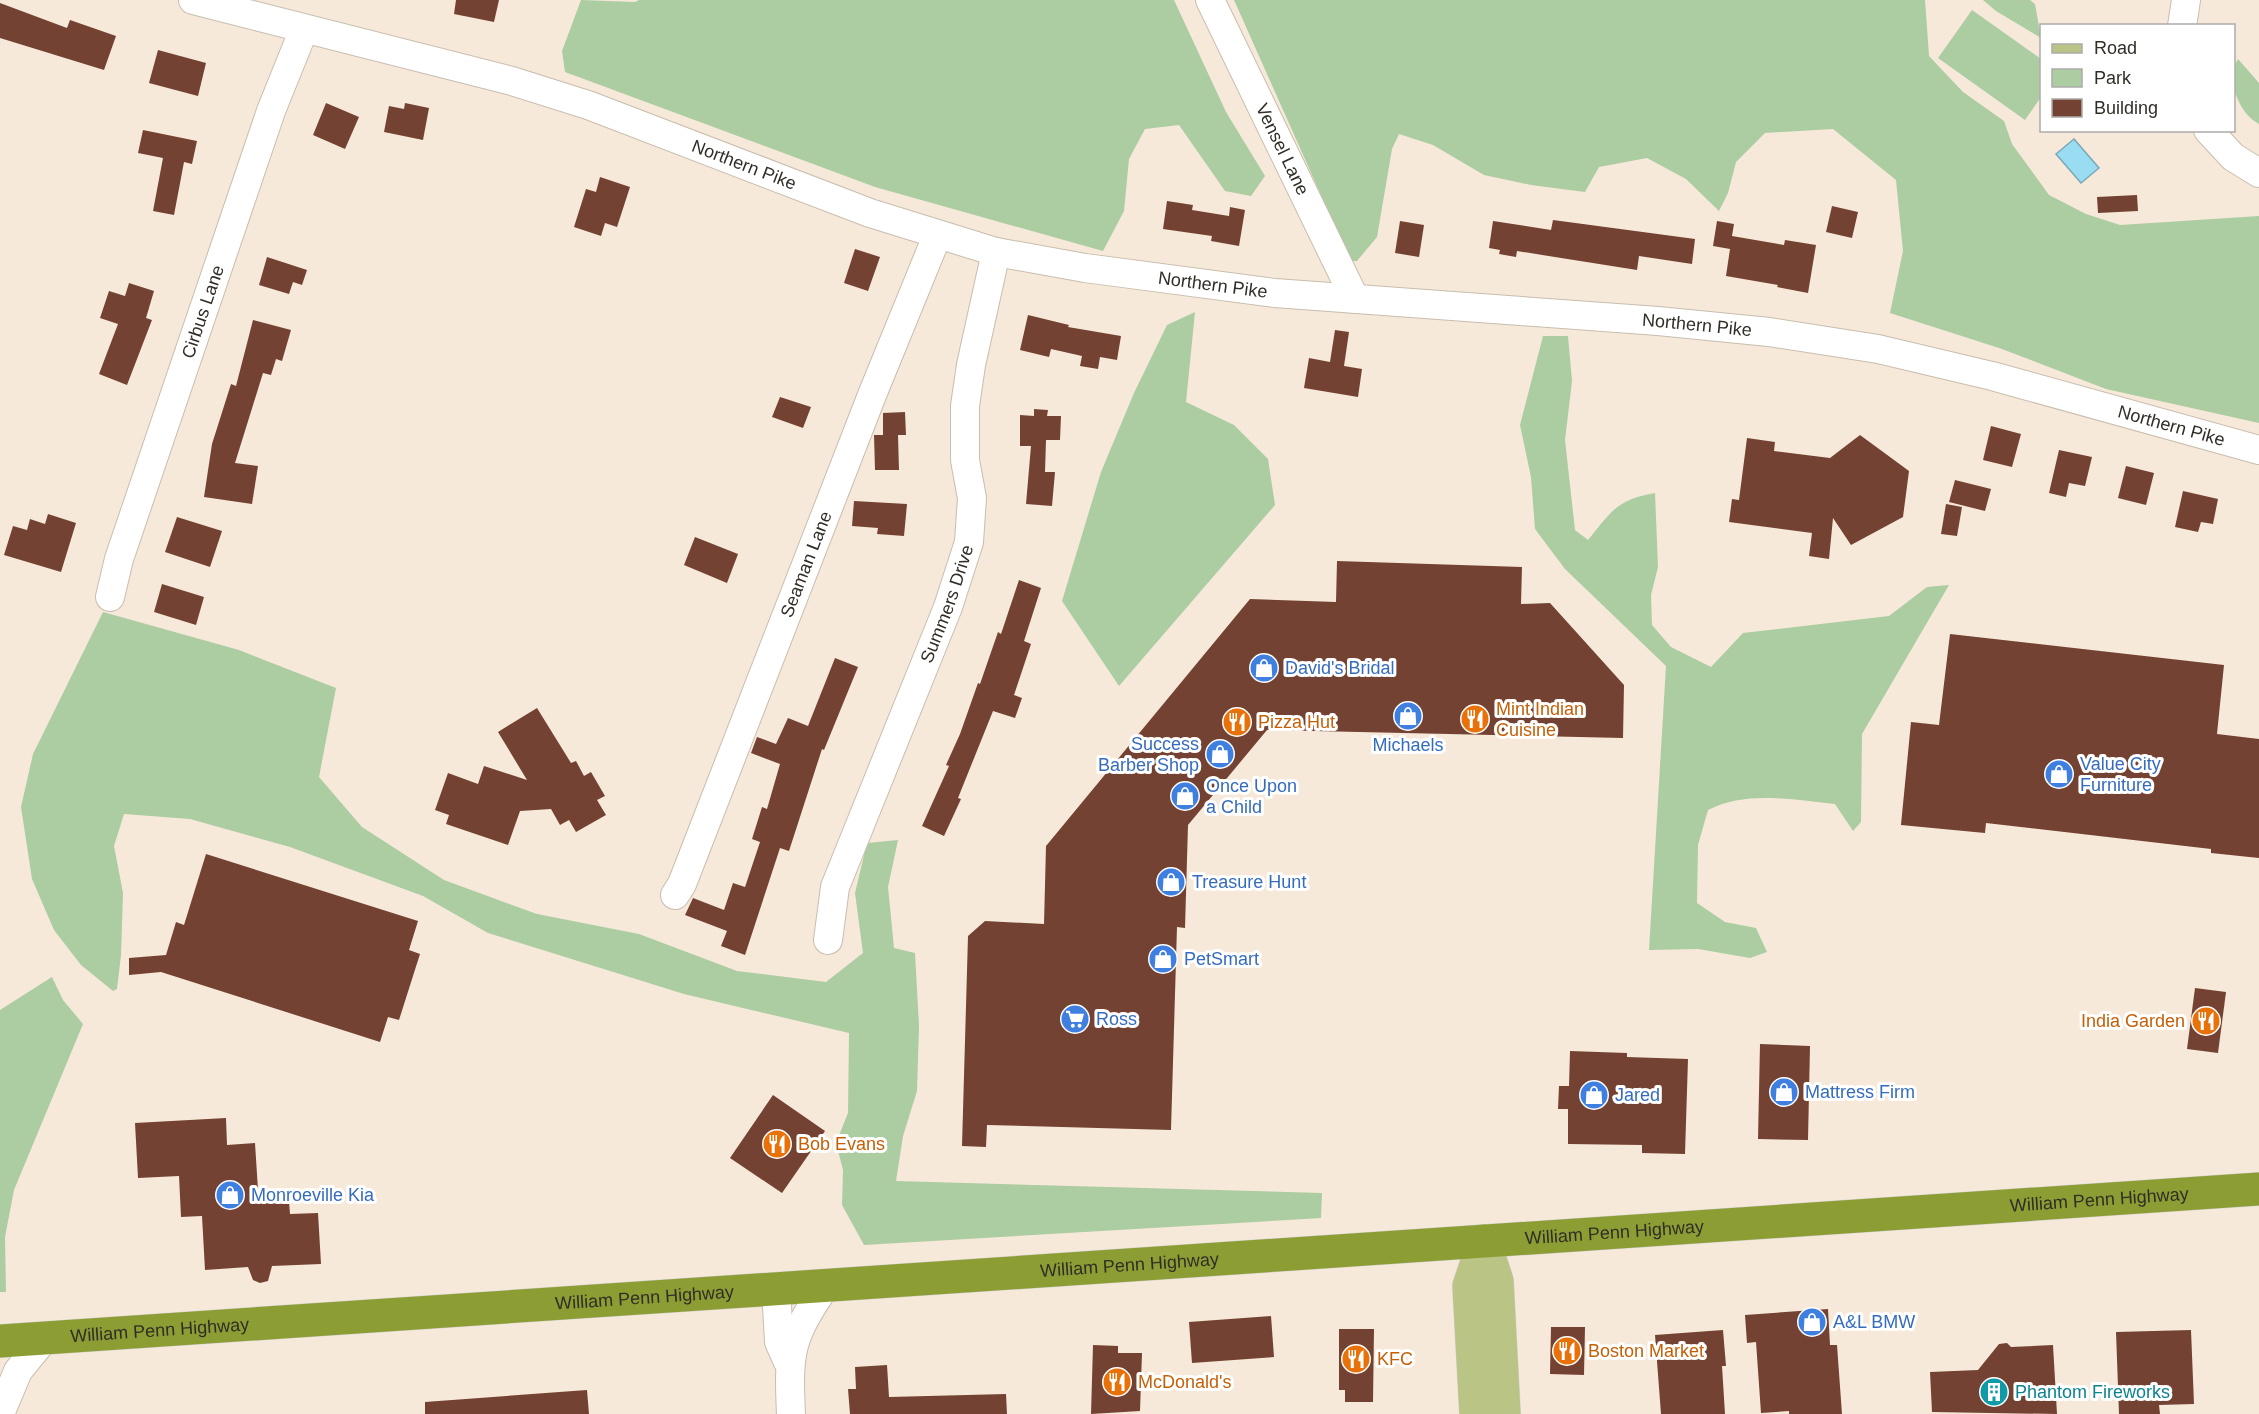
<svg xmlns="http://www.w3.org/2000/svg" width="2259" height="1414" font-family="Arial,sans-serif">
<rect width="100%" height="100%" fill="#f6e9d9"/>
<!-- green -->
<g fill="#accca2">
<polygon points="581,0 635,2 639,0 1174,0 1226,112 1265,176 1251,196 1225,191 1179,125 1145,129 1129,159 1124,211 1103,251 875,187 565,72 562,51"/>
<polygon points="1234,0 1925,0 1929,56 1963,92 2004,121 2012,144 2049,195 2086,214 2120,225 2259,216 2259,423 2106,389 2002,349 1890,313 1903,251 1896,180 1833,129 1765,133 1736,162 1728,193 1719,211 1686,179 1647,158 1599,167 1585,192 1531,185 1484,175 1433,145 1399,134 1392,149 1377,237 1357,261 1345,261 1325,204"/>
<polygon points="1983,0 2030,0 2035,4 2041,38 1996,11"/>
<polygon points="1972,10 2041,59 2041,97 2025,120 1938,58"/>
<path d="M2238,59L2259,83V124C2239,114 2225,79 2238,59Z"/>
<polygon points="1195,312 1186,402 1234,425 1268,459 1275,505 1119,686 1062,601 1101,472 1134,393 1167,325"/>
<path d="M1543,336H1568L1572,381L1565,440L1575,530L1588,540C1612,511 1616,500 1655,493L1658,567L1651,595L1652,625L1671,647L1711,667L1743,633L1889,616L1927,587L1949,585L1862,734L1861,822L1853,831L1835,804C1794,800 1746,790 1708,810L1698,845L1697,903L1725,922L1756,928L1767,952L1750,958L1698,949L1649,950L1666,666L1565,569L1535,529L1531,477L1520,425Z"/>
<polygon points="103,612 239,650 336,688 319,777 362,827 444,880 537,914 639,934 737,971 826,982 863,953 855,893 867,843 898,840 888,887 894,948 915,953 919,1026 917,1091 903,1136 896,1181 1322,1193 1321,1218 864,1245 842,1205 843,1170 836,1143 848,1113 849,1033 684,994 488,933 423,896 290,847 190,819 124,814 114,846 123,893 121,955 117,989 113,991 81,965 54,930 32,879 21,807 33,754"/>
<polygon points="52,977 63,1000 83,1024 14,1190 5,1237 6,1292 0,1292 0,1010"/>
</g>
<!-- water -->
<polygon fill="#9addf3" stroke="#7ba8b6" stroke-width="1.5" points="2074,139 2099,168 2081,183 2056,154"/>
<!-- building -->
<g fill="#744232">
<polygon points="456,0 499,0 494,22 454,14"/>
<polygon points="0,3 67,28 70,20 116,36 104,70 0,38"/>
<polygon points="158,50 206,63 198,96 149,83"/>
<polygon points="326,103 359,117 345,149 313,135"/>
<polygon points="405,103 429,108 423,140 384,132 389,106 404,109"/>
<polygon points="143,130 197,141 192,164 184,162 174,215 153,211 163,158 138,153"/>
<polygon points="600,177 630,187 617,227 605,223 601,236 574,227 586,189 596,192"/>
<polygon points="2137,195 2138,211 2098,213 2097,197"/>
<polygon points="1167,201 1193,205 1192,210 1229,216 1230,207 1245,210 1239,246 1211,241 1212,236 1163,229"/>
<polygon points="1832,206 1858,212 1852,238 1826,232"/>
<polygon points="1553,220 1695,239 1692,264 1639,256 1637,270 1517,251 1516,257 1499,254 1500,250 1489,248 1493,221 1551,230"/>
<polygon points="1400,221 1424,225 1419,257 1395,253"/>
<polygon points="1717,221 1734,224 1732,236 1784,245 1785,240 1816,245 1808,293 1777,287 1778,285 1726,276 1730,249 1713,246"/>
<polygon points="855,249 880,257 868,291 844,283"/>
<polygon points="267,257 307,270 302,285 293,282 289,294 259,285"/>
<polygon points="129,283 154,291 146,318 152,320 127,385 99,374 118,324 100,318 109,291 125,296"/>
<polygon points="1028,315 1069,325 1068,327 1121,336 1117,360 1100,357 1098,369 1080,366 1082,356 1051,349 1049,357 1020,350"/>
<polygon points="253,320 291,330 282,361 276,359 271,375 263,373 235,463 258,466 252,504 204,497 212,444 231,384 236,386"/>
<polygon points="1335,330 1349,332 1344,366 1362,369 1358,397 1304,388 1309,358 1330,362"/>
<polygon points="780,397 811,407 803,428 772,417"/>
<polygon points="1034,409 1048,410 1047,416 1061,416 1060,440 1046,440 1045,472 1055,472 1052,506 1026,504 1031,446 1020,446 1020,415 1034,416"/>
<polygon points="905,412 906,435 898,435 899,470 875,470 874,435 883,435 883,413"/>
<polygon points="1991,426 2021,434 2012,467 1983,460"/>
<polygon points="1860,435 1909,471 1903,517 1851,545 1833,518 1829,559 1809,556 1812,533 1729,522 1732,499 1739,500 1747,438 1775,442 1774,451 1830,458"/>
<polygon points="2059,450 2092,457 2085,486 2069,483 2066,497 2049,493"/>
<polygon points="2126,466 2154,473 2146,505 2118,498"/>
<polygon points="1955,480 1991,489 1985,511 1949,502"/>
<polygon points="2183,491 2218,499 2213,524 2201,522 2198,532 2175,527"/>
<polygon points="854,501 907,504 904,536 877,534 878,528 852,526"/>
<polygon points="1946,504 1962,507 1957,536 1941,534"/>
<polygon points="48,514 76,523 61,572 4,555 13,526 27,530 30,519 45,524"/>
<polygon points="177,517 222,531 210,567 165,552"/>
<polygon points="695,537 738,554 727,583 684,565"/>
<polygon points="1337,561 1522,567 1521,604 1550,603 1624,685 1623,738 1267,730 1188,825 1185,928 1177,927 1171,1130 987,1125 986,1147 962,1146 968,936 985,921 1044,924 1046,846 1250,599 1336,602"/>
<polygon points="1019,580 1041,588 1024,641 1031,644 1014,695 1022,698 1015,718 993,711 958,798 961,799 944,836 922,826 949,766 946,765 960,734 978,683 980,684 998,632 1001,634"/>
<polygon points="162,584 204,597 196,625 154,612"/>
<polygon points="1950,634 2224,665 2217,734 2259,739 2259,858 2211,853 2211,849 1986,823 1985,833 1901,825 1911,722 1939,725"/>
<polygon points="835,658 858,667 824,750 822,749 789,851 780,848 745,955 721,946 727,931 685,915 693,898 724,910 733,883 745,887 760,842 752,839 762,807 767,809 780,764 751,753 757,737 776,744 788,718 808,726"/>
<polygon points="537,708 571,763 576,761 584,776 591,772 605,796 597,800 606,815 576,832 569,820 560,825 551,809 520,811 508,845 446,824 449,815 435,810 448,773 478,784 484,766 527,780 498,732"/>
<polygon points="206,854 418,921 409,950 420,954 399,1020 388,1017 380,1042 161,972 129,975 129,958 166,955 176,922 184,925"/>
<polygon points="2195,988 2226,992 2218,1053 2187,1049"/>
<polygon points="1760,1044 1810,1046 1808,1140 1758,1139"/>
<polygon points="1570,1051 1627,1053 1627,1057 1688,1059 1685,1154 1642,1153 1642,1145 1568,1144 1568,1109 1558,1109 1559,1086 1569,1086"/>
<polygon points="773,1095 825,1131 782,1193 730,1158"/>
<polygon points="226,1118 227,1145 255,1143 258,1190 270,1189 289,1201 290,1214 318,1213 321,1264 272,1266 268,1281 260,1283 253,1280 248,1267 205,1270 202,1216 181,1217 179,1176 138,1178 135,1123"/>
<polygon points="1828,1309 1830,1345 1837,1345 1842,1414 1789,1414 1789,1411 1761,1413 1756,1342 1747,1343 1745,1315"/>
<polygon points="1271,1316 1274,1357 1192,1363 1189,1322"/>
<polygon points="1551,1327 1585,1327 1584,1375 1550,1374"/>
<polygon points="1339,1329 1374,1329 1373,1402 1345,1402 1345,1390 1339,1390"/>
<polygon points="1723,1330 1726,1366 1722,1366 1725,1414 1661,1414 1655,1335"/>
<polygon points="2191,1330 2194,1404 2159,1405 2160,1414 2119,1414 2116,1332"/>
<polygon points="2007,1343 2011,1347 2053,1345 2057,1414 1932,1412 1930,1372 1978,1370 1999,1344"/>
<polygon points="1093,1345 1118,1346 1118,1353 1142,1353 1140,1411 1091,1414"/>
<polygon points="887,1365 889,1397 1006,1394 1007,1414 850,1414 848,1389 856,1389 855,1367"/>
<polygon points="587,1390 589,1414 425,1414 425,1402"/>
</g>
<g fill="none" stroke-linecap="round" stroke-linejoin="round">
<!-- minor casing -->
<g stroke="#c9bdae" stroke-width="30">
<g id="minor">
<path id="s1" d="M193,0L512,81L588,105L870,213L996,252L1085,268L1275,293L1658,321L1769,332L1878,349L1992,376L2259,450"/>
<path id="s2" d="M1210,0L1355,299"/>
<polyline points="2182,26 2186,0"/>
<polyline points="2208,130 2233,157 2259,173"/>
<path id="s3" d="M110,597L119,559L271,111L304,29"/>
<path id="s4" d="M675,895L682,884L872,395L937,236"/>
<path id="s5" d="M828,940L835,887L948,607L969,542L972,498L965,460V406L971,365L996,252"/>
<polyline points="776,1288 779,1342 788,1362"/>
<polyline points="0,1414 18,1371 45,1338"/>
<path d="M791,1414C788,1351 790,1338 826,1285"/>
</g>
</g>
<!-- major casing -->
<g stroke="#d2d1cf" stroke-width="34">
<g id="major">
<polyline points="1484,1241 1497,1281 1504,1414"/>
<polyline points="1476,1414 1469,1286 1484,1241"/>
</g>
</g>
<!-- highway casing -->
<g stroke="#d2d1cf" stroke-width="34">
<g id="highway">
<path id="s6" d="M0,1341L2259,1189"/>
</g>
</g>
<!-- minor -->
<use href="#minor" stroke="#fff" stroke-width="28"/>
<!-- major -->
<use href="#major" stroke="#bac485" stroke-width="33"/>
<!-- highway -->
<use href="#highway" stroke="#8c9d33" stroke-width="33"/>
</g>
<!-- icons -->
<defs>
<g id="shop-disc" transform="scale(1.5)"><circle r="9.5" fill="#3f7fe0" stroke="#fff"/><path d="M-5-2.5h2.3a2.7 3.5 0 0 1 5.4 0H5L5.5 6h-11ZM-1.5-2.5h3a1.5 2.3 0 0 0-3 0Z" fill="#fff"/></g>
<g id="restaurant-disc" transform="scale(1.5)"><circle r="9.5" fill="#e8710a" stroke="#fff"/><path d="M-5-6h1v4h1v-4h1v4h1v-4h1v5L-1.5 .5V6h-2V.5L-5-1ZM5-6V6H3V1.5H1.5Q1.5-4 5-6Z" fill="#fff"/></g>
<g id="supermarket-disc" transform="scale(1.5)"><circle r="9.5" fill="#3f7fe0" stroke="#fff"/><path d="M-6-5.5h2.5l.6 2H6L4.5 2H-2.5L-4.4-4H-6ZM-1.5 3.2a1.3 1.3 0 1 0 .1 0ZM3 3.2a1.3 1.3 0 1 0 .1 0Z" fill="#fff"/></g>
<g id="building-disc" transform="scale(1.5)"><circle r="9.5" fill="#0f9aa8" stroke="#fff"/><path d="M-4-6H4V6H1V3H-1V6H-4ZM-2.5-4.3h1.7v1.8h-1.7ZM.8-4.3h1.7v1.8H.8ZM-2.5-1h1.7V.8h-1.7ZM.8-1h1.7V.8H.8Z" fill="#fff"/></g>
</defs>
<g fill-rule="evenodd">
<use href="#shop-disc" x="1264" y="668"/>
<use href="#shop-disc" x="1408" y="716"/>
<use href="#restaurant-disc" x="1475" y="719"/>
<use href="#restaurant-disc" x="1237" y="722"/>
<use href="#shop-disc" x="1220" y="754"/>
<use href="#shop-disc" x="2059" y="774"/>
<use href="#shop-disc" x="1185" y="796"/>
<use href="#shop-disc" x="1171" y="882"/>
<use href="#shop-disc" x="1163" y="959"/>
<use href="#supermarket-disc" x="1075" y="1019"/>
<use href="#restaurant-disc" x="2206" y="1021"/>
<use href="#shop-disc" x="1784" y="1092"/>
<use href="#shop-disc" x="1594" y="1095"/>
<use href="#restaurant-disc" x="777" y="1144"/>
<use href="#shop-disc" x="230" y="1195"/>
<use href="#shop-disc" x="1812" y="1322"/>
<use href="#restaurant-disc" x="1567" y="1351"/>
<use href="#restaurant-disc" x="1356" y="1359"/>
<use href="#restaurant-disc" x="1117" y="1382"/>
<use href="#building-disc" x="1994" y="1392"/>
</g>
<g text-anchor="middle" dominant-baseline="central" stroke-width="6" stroke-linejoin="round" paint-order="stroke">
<!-- street labels -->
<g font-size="18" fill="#322d27" stroke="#fff">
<text stroke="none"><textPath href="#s2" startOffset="166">Vensel Lane</textPath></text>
<text stroke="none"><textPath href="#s1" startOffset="576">Northern Pike</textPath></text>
<text stroke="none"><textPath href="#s1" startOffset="1062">Northern Pike</textPath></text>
<text stroke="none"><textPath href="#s3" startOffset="300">Cirbus Lane</textPath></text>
<text stroke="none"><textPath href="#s1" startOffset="1548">Northern Pike</textPath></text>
<text stroke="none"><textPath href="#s1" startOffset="2034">Northern Pike</textPath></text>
<text stroke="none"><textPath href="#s4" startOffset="356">Seaman Lane</textPath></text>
<text stroke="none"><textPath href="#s5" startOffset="358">Summers Drive</textPath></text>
<text stroke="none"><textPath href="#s6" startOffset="2104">William Penn Highway</textPath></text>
<text stroke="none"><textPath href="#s6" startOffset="1618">William Penn Highway</textPath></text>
<text stroke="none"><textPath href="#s6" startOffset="1132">William Penn Highway</textPath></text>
<text stroke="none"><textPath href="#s6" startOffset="646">William Penn Highway</textPath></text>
<text stroke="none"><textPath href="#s6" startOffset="160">William Penn Highway</textPath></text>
</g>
<!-- shop labels -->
<g font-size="18" fill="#366cbe" stroke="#fff" text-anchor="start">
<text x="1285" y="668">David's Bridal</text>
<text x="1199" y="744" text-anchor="end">Success<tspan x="1199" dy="21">Barber Shop</tspan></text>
<text x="1408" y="745" text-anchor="middle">Michaels</text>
<text x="2080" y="764">Value City<tspan x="2080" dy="21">Furniture</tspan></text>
<text x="1206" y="786">Once Upon<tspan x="1206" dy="21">a Child</tspan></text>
<text x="1192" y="882">Treasure Hunt</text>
<text x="1184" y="959">PetSmart</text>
<text x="1096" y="1019">Ross</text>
<text x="1805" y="1092">Mattress Firm</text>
<text x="1615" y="1095">Jared</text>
<text x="251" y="1195">Monroeville Kia</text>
<text x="1833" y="1322">A&amp;L BMW</text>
</g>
<!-- food labels -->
<g font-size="18" fill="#c56008" stroke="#fff" text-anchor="start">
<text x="1496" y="709">Mint Indian<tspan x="1496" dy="21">Cuisine</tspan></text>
<text x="1258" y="722">Pizza Hut</text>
<text x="2185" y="1021" text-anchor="end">India Garden</text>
<text x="798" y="1144">Bob Evans</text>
<text x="1588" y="1351">Boston Market</text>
<text x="1377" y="1359">KFC</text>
<text x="1138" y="1382">McDonald's</text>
</g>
<!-- culture labels -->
<g font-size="18" fill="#0d838f" stroke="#fff" text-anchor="start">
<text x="2015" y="1392">Phantom Fireworks</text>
</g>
</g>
<!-- legend -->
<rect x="2040" y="24" width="195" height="108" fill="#ffffff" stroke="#adaba9" stroke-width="1.5"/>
<rect x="2052" y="44" width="30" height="9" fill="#bac485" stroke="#adaba9" stroke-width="1.5"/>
<text x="2094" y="54" font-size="18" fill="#322d27">Road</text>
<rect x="2052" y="69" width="30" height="18" fill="#accca2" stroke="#adaba9" stroke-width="1.5"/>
<text x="2094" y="84" font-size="18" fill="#322d27">Park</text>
<rect x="2052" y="99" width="30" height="18" fill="#744232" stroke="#adaba9" stroke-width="1.5"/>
<text x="2094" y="114" font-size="18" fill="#322d27">Building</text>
</svg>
